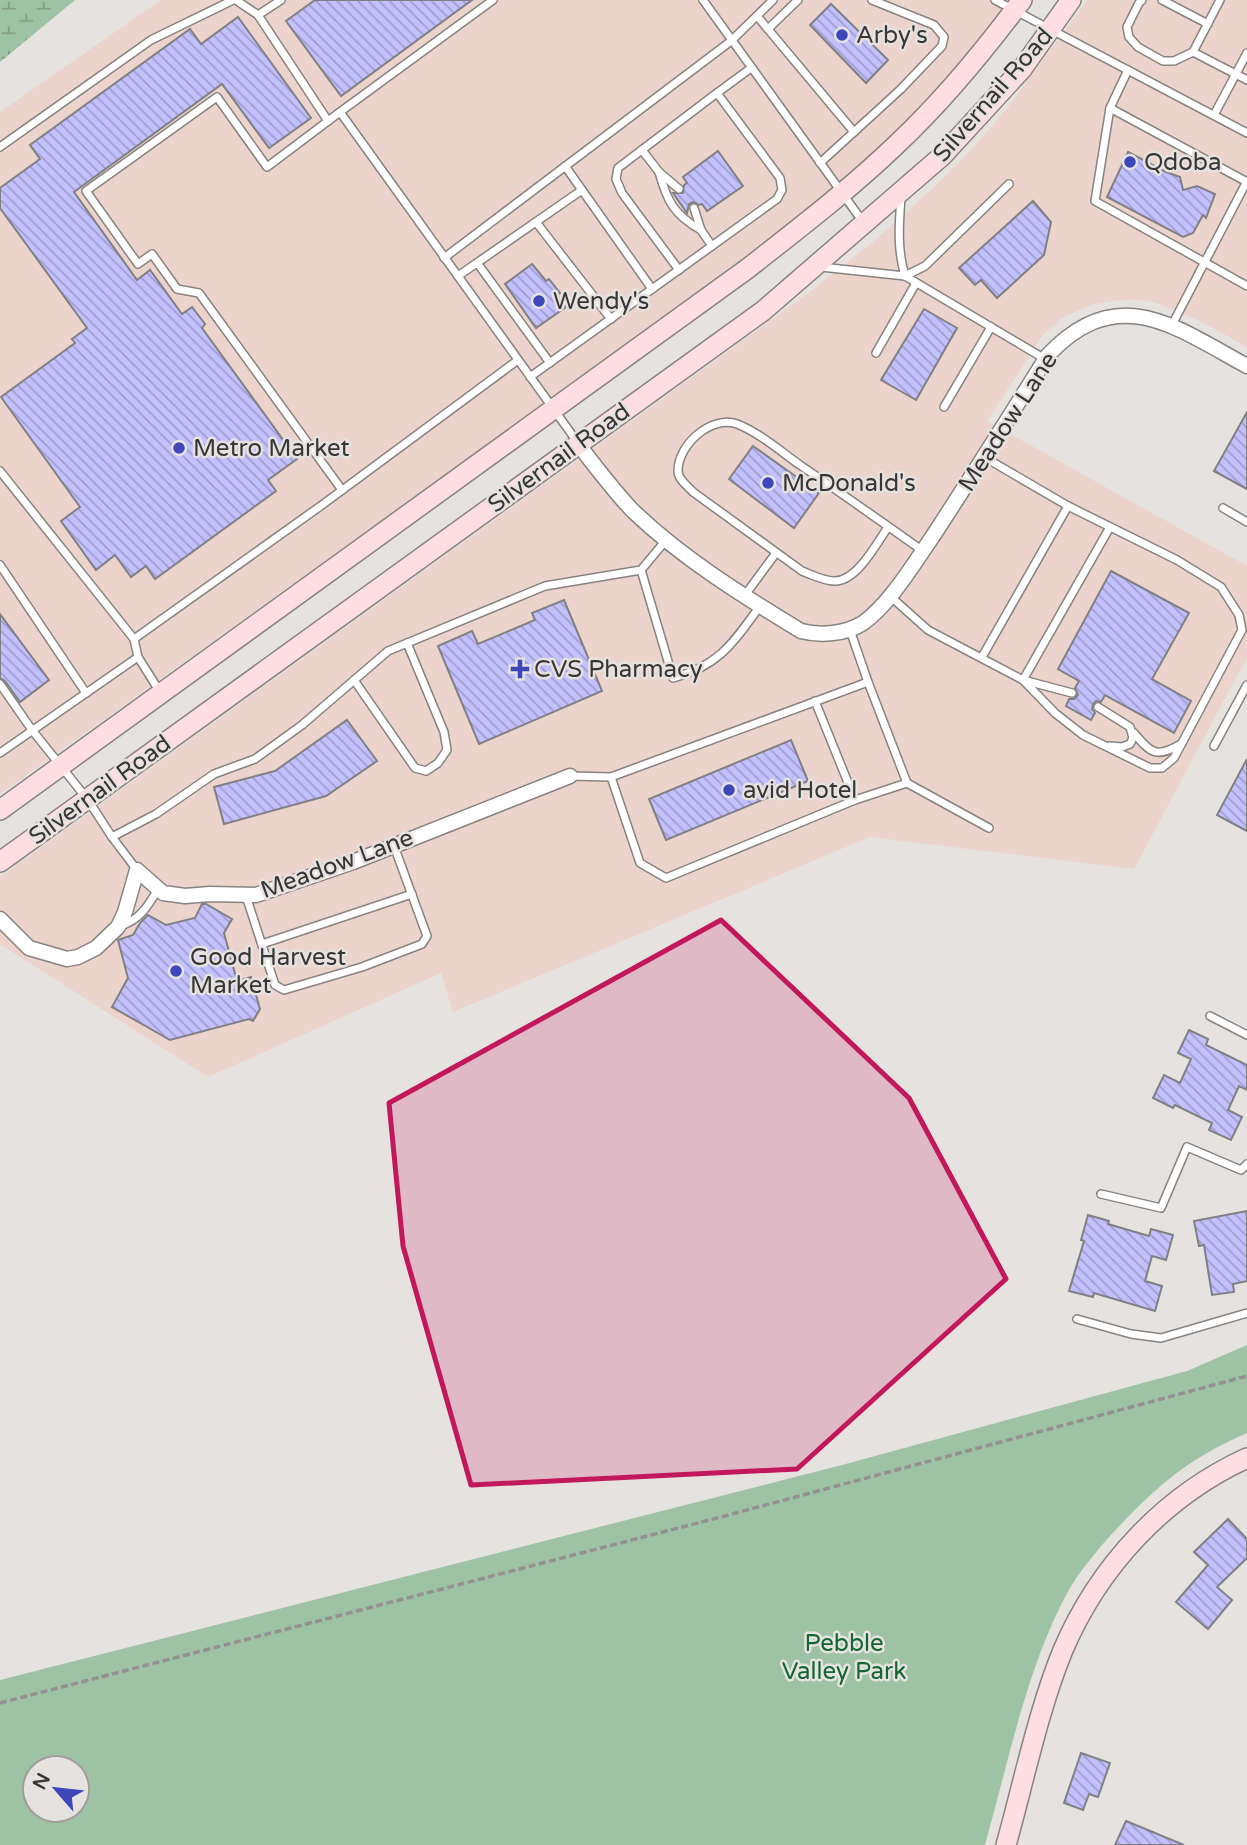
<svg xmlns="http://www.w3.org/2000/svg" width="1247" height="1845" font-family="'Varela Round',sans-serif">
<defs>
<pattern id="wetland-marsh" width="20" height="14" patternUnits="userSpaceOnUse" patternTransform="scale(1.75)"><rect width="20" height="14" fill="#9ec2a4"/><path d="M1 5h8M5 5V1M11 12h8M15 12V8" fill="none" stroke="#829e86"/></pattern>
<pattern id="building-back-hatch" width="6" height="6" patternUnits="userSpaceOnUse" patternTransform="scale(1.75)"><rect width="6" height="6" fill="#c3c0fe"/><path d="M-1 5l2 2M0 0l6 6M5-1l2 2" fill="none" stroke="#9f9dce"/></pattern>
</defs>
<rect width="100%" height="100%" fill="#e6e2e0"/>
<!-- commercial -->
<g fill="#ecd3cb">
<polygon points="161,0 1009,0 970,50 895,134 793,225 0,794 0,112"/>
<polygon points="1087,0 1247,0 1247,347 1200,321 1154,302 1128,299 1093,304 1062,318 1043,335 987,421 1247,566 1247,657 1134,869 870,837 453,1012 441,973 208,1077 0,944 0,877 799,300 872,243 931,190 973,148 1008,107"/>
</g>
<!-- wetland -->
<polygon fill="url(#wetland-marsh)" points="0,0 75,0 0,62"/>
<!-- park -->
<path fill="#9ec2a4" fill-rule="evenodd" d="M1247,1345V1433C1195,1456 1167,1477 1127,1518C1106,1540 1086,1562 1070,1588C1028,1662 1008,1763 985,1845H0V1680L842,1465L1187,1371ZM35,1768H77V1810H35Z"/>
<!-- building -->
<g fill="url(#building-back-hatch)" stroke="#808084" stroke-width="2">
<polygon points="315,0 472,0 341,96 286,21"/>
<polygon points="831,4 888,60 866,83 810,25"/>
<polygon points="238,17 311,118 269,148 222,84 74,192 137,280 150,270 182,314 192,307 205,324 202,328 297,459 268,480 276,491 155,579 146,566 131,577 115,555 96,570 61,521 80,507 1,397 75,343 72,339 87,328 0,208 0,188 40,159 30,145 190,29 201,44"/>
<polygon points="718,151 743,186 707,211 702,204 699,205 693,202 689,204 687,213 673,193 683,193 684,185 687,183 683,177"/>
<polygon points="1128,152 1166,172 1180,177 1183,190 1197,186 1215,194 1206,218 1203,215 1193,233 1183,237 1107,197"/>
<polygon points="1033,201 1051,222 1044,255 997,298 981,280 975,285 959,268"/>
<polygon points="532,264 546,281 549,279 560,293 557,295 566,307 536,328 505,284"/>
<polygon points="924,309 957,328 916,400 881,380"/>
<polygon points="1247,412 1247,489 1214,471"/>
<polygon points="753,446 819,493 794,528 729,479"/>
<polygon points="1111,571 1189,613 1152,679 1191,701 1174,733 1105,695 1101,702 1096,701 1093,704 1092,709 1095,713 1091,720 1066,706 1069,699 1074,699 1078,695 1075,688 1079,681 1058,669"/>
<polygon points="564,600 602,691 479,744 438,646 472,631 478,644 535,620 532,613"/>
<polygon points="0,614 49,680 20,702 5,681 0,678"/>
<polygon points="347,720 377,761 326,796 224,824 214,787 275,771"/>
<polygon points="791,740 808,781 666,840 649,799"/>
<polygon points="1247,759 1247,831 1217,815"/>
<polygon points="202,904 206,904 232,919 224,933 237,981 251,977 260,1009 253,1021 249,1019 170,1040 112,1007 128,978 118,940 133,935 140,923 148,915 166,925 195,918"/>
<polygon points="1189,1030 1208,1039 1206,1045 1247,1065 1247,1090 1239,1086 1228,1110 1242,1117 1231,1140 1209,1130 1212,1123 1175,1105 1173,1108 1153,1098 1164,1075 1180,1083 1191,1059 1178,1053"/>
<polygon points="1247,1211 1247,1281 1233,1284 1234,1292 1212,1295 1204,1245 1199,1246 1194,1221"/>
<polygon points="1088,1215 1109,1221 1108,1224 1149,1236 1151,1229 1173,1235 1166,1260 1152,1256 1145,1281 1162,1286 1155,1311 1094,1293 1093,1297 1069,1291 1084,1241 1081,1240"/>
<polygon points="1228,1519 1247,1539 1247,1558 1217,1587 1232,1600 1208,1629 1176,1602 1208,1565 1194,1552"/>
<polygon points="1081,1753 1110,1763 1098,1797 1089,1794 1083,1810 1064,1803"/>
<polygon points="1126,1821 1184,1845 1115,1845"/>
</g>
<g fill="none" stroke-linecap="round" stroke-linejoin="round">
<!-- lane casing -->
<g stroke="#878381" stroke-width="10">
<g id="lane">
<polyline points="236,0 258,15 328,121"/>
<polyline points="493,0 340,112 578,443"/>
<polyline points="703,0 863,222"/>
<polyline points="995,0 1247,133"/>
<polyline points="1142,0 1139,3 1127,27 1129,37 1138,47 1163,61 1174,61 1193,52 1220,0"/>
<polyline points="1162,0 1208,24"/>
<polyline points="258,15 281,0"/>
<polyline points="757,16 854,132"/>
<polyline points="768,29 798,0"/>
<polyline points="1193,52 1247,80"/>
<polyline points="1128,70 1110,108 1095,201 1247,286"/>
<polyline points="1110,108 1247,182"/>
<polyline points="340,112 267,167 217,97 86,191 138,264 152,254 177,289 199,293 342,490"/>
<polyline points="1214,115 1247,53"/>
<polyline points="0,147 151,40 233,0"/>
<polyline points="642,150 659,172 679,189"/>
<polyline points="820,163 901,89 942,46 944,37 934,25 872,0"/>
<polyline points="565,166 652,289"/>
<path d="M659,172C667,201 674,215 701,230"/>
<path d="M901,197C899,225 897,249 905,276"/>
<polyline points="694,208 701,230 712,246"/>
<polyline points="536,222 611,319"/>
<polyline points="444,258 731,41 773,0"/>
<polyline points="478,264 550,363"/>
<polyline points="821,267 905,276 1045,359"/>
<polyline points="679,270 622,193 616,179 618,168 717,93"/>
<polyline points="458,276 582,190"/>
<polyline points="905,276 925,266 1009,184"/>
<polyline points="1172,325 1247,181"/>
<polyline points="876,353 916,283"/>
<polyline points="530,377 777,199 782,190 780,178 717,93 751,68"/>
<polyline points="944,407 991,327"/>
<polyline points="984,457 1068,506 1177,560 1221,587 1239,615 1242,630 1174,758 1162,768 1150,768 1083,735 1055,713 1023,680"/>
<polyline points="0,471 134,639"/>
<polyline points="1223,508 1247,522"/>
<path d="M888,527C877,543 857,581 835,581C823,581 812,575 802,571L693,492C688,486 678,480 678,471C678,444 712,415 737,424C760,433 780,451 800,465C841,493 882,522 923,551"/>
<polyline points="0,565 86,693"/>
<path d="M641,570L673,678C719,666 733,643 760,606"/>
<polyline points="745,595 776,553"/>
<polyline points="890,596 928,630 1023,680 1072,693"/>
<polyline points="982,657 1068,506"/>
<polyline points="354,680 415,768 426,771 438,763 447,750 444,732 407,643"/>
<polyline points="1023,680 1110,527"/>
<polyline points="0,684 32,730 88,800 112,837 137,870"/>
<polyline points="160,692 138,657 134,639 322,505 518,360"/>
<polyline points="815,701 855,800 907,783 868,682"/>
<polyline points="1098,707 1130,727 1133,738 1130,744 1122,747 1110,746"/>
<path d="M1134,733C1151,754 1157,758 1181,744"/>
<polyline points="1214,746 1247,685"/>
<polyline points="0,753 138,657"/>
<polyline points="570,776 611,777 868,682 850,630"/>
<polyline points="611,777 640,863 666,878 855,800"/>
<polyline points="907,783 989,828"/>
<polyline points="112,837 156,814 214,774 255,759 302,725 388,651 545,586 641,570 667,539"/>
<polyline points="246,896 275,985 284,990 362,967 422,944 427,936 394,846"/>
<path d="M120,926C140,920 148,906 158,889"/>
<polyline points="262,944 412,894"/>
<polyline points="1210,1016 1247,1035"/>
<polyline points="1101,1194 1161,1208 1187,1147 1241,1170 1247,1164"/>
<polyline points="1077,1319 1131,1334 1161,1338 1247,1313"/>
</g>
</g>
<!-- street casing -->
<g stroke="#878381" stroke-width="17">
<g id="street">
<path d="M578,444C596,467 613,490 633,511C682,558 743,596 801,631C820,636 846,634 863,623C889,605 915,562 933,536C972,476 1010,416 1048,355C1118,281 1175,327 1247,366"/>
<polyline points="0,919 29,948 67,959 78,957 96,948 118,927 125,912 137,870 163,893 185,896 210,894 256,895 353,862 570,776"/>
</g>
</g>
<!-- secondary casing -->
<g stroke="#878381" stroke-width="22">
<g id="secondary">
<path d="M0,810L747,269C798,229 849,190 896,145C942,102 984,51 1022,0"/>
<polyline points="0,862 763,311 942,156 1022,69 1071,0"/>
<path d="M1006,1845C1024,1781 1038,1711 1063,1650C1099,1566 1164,1496 1247,1458"/>
</g>
</g>
<!-- path -->
<polyline stroke="#949190" stroke-width="3.5" stroke-dasharray="7 3.5" stroke-linecap="butt" points="0,1703 721,1517 1247,1376"/>
<!-- lane -->
<use href="#lane" stroke="#fff" stroke-width="7"/>
<!-- street -->
<use href="#street" stroke="#fff" stroke-width="14"/>
<!-- secondary -->
<use href="#secondary" stroke="#fedee3" stroke-width="19"/>
</g>
<!-- marked area -->
<path fill="#c2185b" fill-opacity="0.2" stroke="#c2185b" stroke-width="5" stroke-linejoin="round" d="M721,920L909,1098L1006,1279L797,1469L471,1485L403,1246L389,1103Z"/>
<!-- markers -->
<g fill="#3d46ba" stroke="#e6e2e0" stroke-width="2.5">
<circle cx="842" cy="35" r="7"/>
<circle cx="1130" cy="162" r="7"/>
<circle cx="539" cy="301" r="7"/>
<circle cx="179" cy="448" r="7"/>
<circle cx="768" cy="483" r="7"/>
<path d="M516.5 658.5h7v7h7v7h-7v7h-7v-7h-7v-7h7z"/>
<circle cx="729" cy="790" r="7"/>
<circle cx="176" cy="971" r="7"/>
</g>
<g text-anchor="middle" dominant-baseline="central" stroke-width="5" stroke-linejoin="round" paint-order="stroke">
<!-- poi labels -->
<g font-size="24" fill="#373535" stroke="#e6e2e0" text-anchor="start">
<text x="856" y="35">Arby's</text>
<text x="1144" y="162">Qdoba</text>
<text x="553" y="301">Wendy's</text>
<text x="193" y="448">Metro Market</text>
<text x="782" y="483">McDonald's</text>
<text x="534" y="669">CVS Pharmacy</text>
<text x="743" y="790">avid Hotel</text>
<text x="190" y="957">Good Harvest<tspan x="190" dy="28">Market</tspan></text>
</g>
<!-- street labels -->
<g font-size="24" fill="#373535" stroke="#e6e2e0">
<text transform="translate(993 95) rotate(-49)">Silvernail Road</text>
<text transform="translate(1008 422) rotate(-57)">Meadow Lane</text>
<text transform="translate(559 458) rotate(-36)">Silvernail Road</text>
<text transform="translate(100 790) rotate(-36)">Silvernail Road</text>
<text transform="translate(337 864) rotate(-20)">Meadow Lane</text>
</g>
<!-- park labels -->
<g font-size="24" fill="#126730" stroke="#e6e2e0">
<text x="844" y="1643">Pebble<tspan x="844" dy="28">Valley Park</tspan></text>
</g>
</g>
<!-- north arrow -->
<g transform="translate(56 1789) rotate(298)"><circle r="33" fill="#e6e2e0" stroke="#a09d9c" stroke-width="2"/>
<path d="M0-5L12 26L0 18L-12 26Z" fill="#3d46ba"/>
<text y="-10" font-size="19" font-weight="bold" text-anchor="middle" fill="#373535">N</text>
</g>
</svg>
